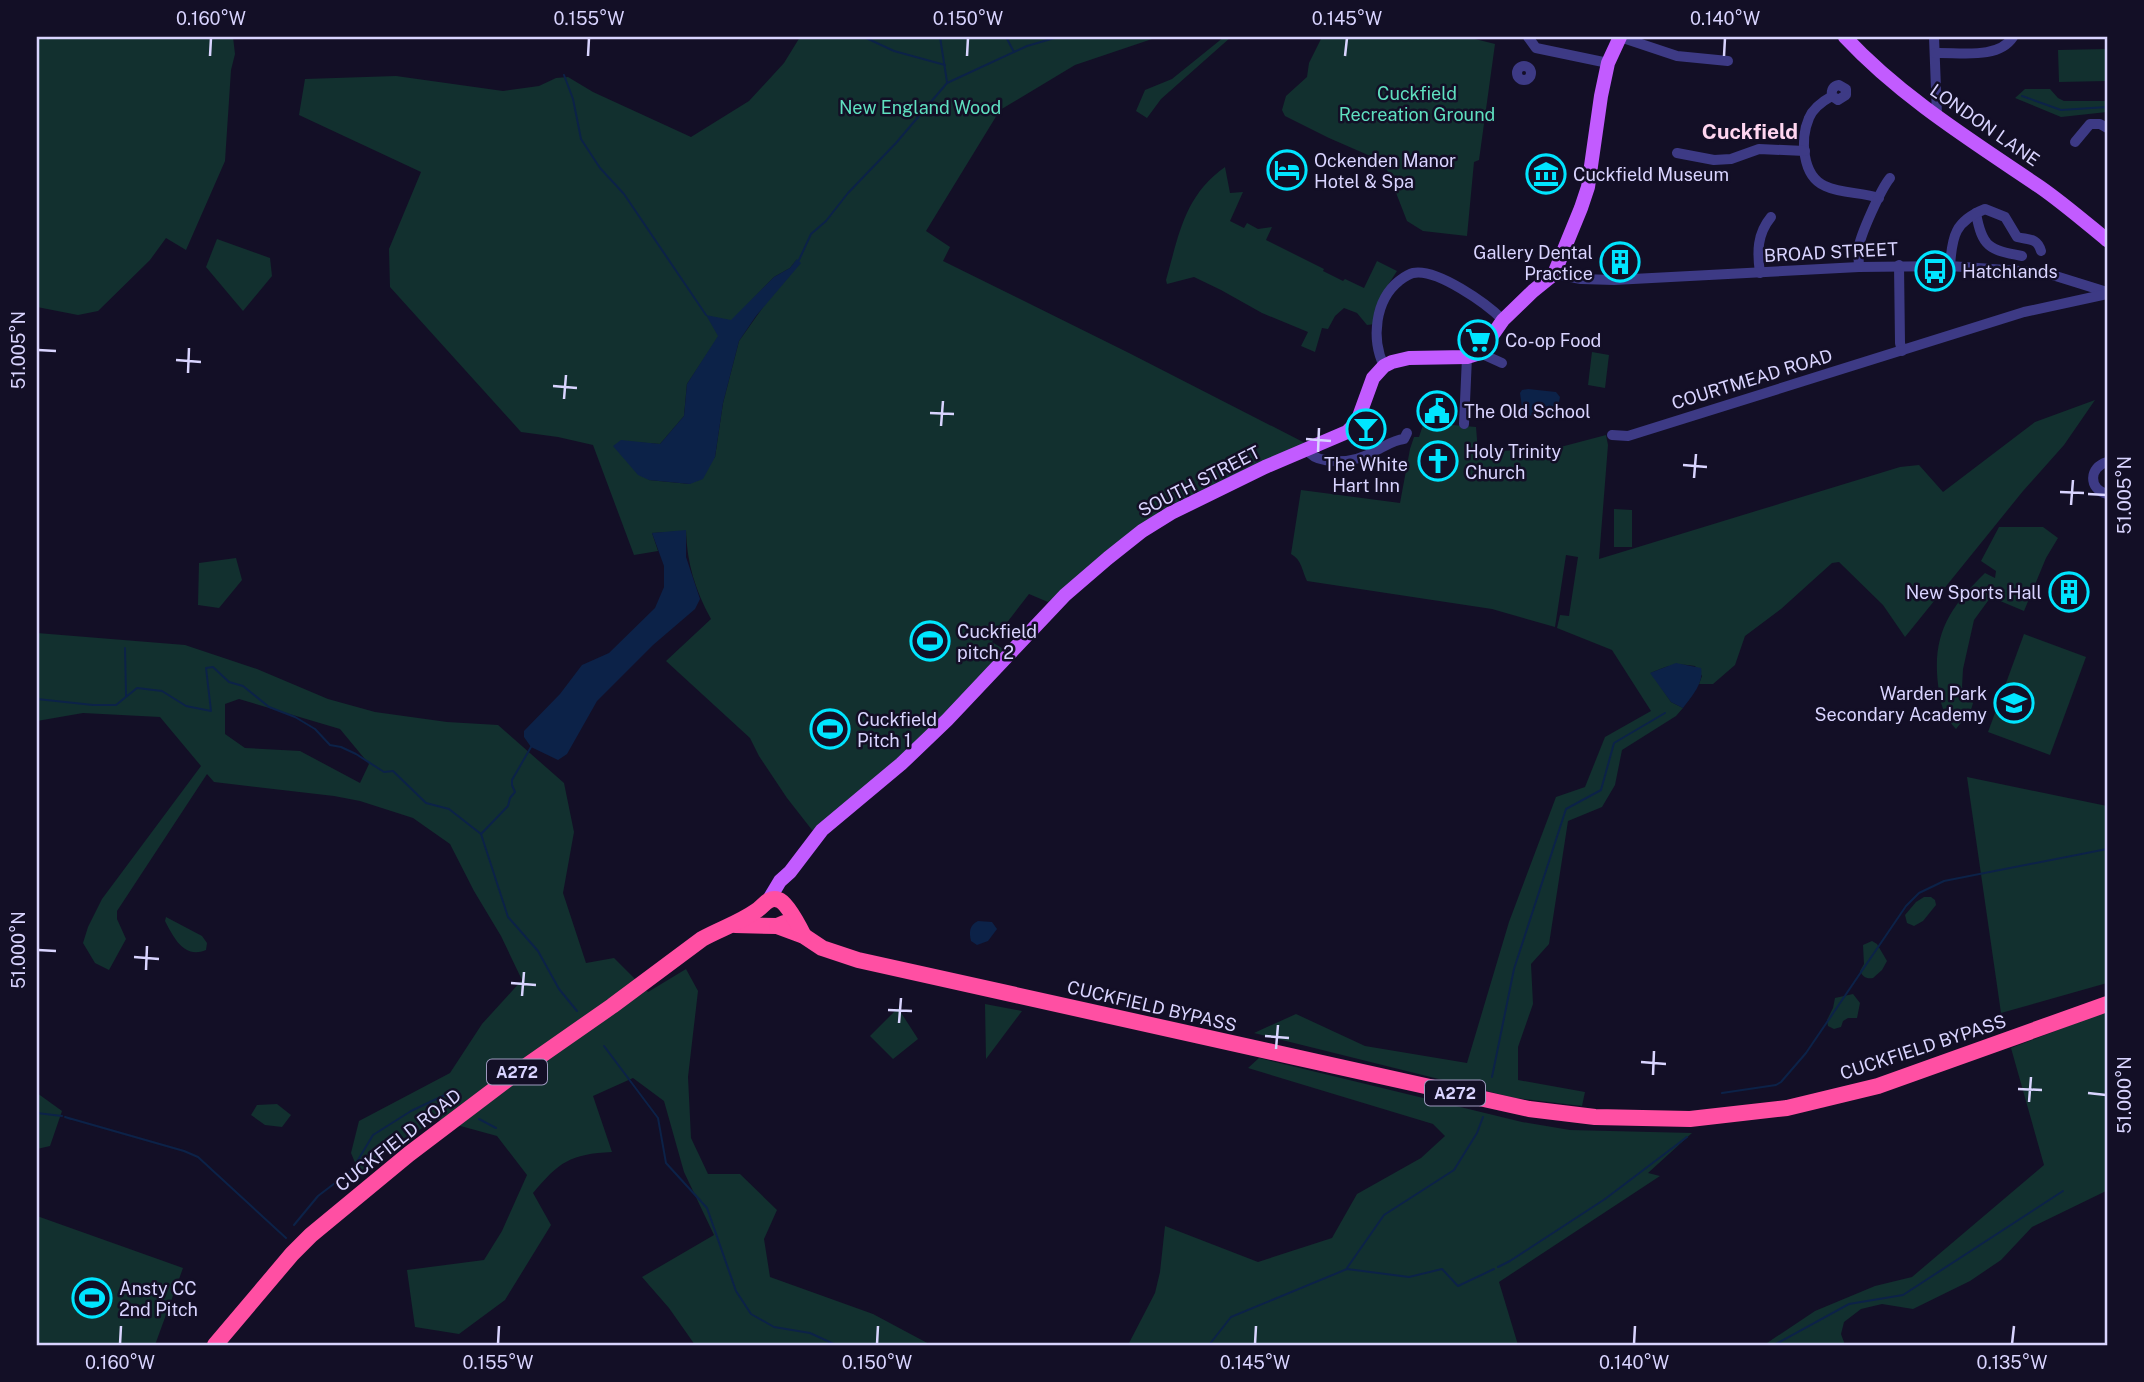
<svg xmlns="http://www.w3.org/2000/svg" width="2144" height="1382" font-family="'Public Sans',sans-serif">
<rect width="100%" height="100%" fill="#130f26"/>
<!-- green -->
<g fill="#12302f" fill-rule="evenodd">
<polygon points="37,37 233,37 235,54 231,70 225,161 186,250 166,238 150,260 98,311 78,315 37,307"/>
<path d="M800,37H1158L1075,65L1000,110L926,231L950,247L943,261L1129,353L1305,443L1246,469L1163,511L1048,602L1029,594L992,642L1010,653L822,830H812L787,798L759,756L750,738L666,661L711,619C695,590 687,563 686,531L652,533L658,551L634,555L593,445L558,437L521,432L390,287L389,249L421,172L299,115L305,79L396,76L503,91L539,86L556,78L568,77L593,92L691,137L749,101L784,63ZM797,259L739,341L723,403L715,457L690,484L649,480L621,441L660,444L684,416L687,384L719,336L731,321L774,277L790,268Z"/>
<polygon points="1224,37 1231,37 1161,99 1147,118 1136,111 1145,90 1172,79"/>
<polygon points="1322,37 1467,37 1495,44 1479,160 1474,162 1467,236 1423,231 1407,221 1384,162 1329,138 1285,116 1282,110 1286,96 1307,77 1309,63"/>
<polygon points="2107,49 2107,81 2059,82 2058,50"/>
<polygon points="2025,89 2050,89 2058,98 2064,101 2107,101 2107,112 2061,117 2015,98"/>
<path d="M1225,167L1230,193L1243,192L1230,221L1244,228L1247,223L1258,229L1272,227L1266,240L1324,269L1323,271L1343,281L1345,279L1364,288L1377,261L1397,271L1386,288L1375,324L1367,325L1357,313L1344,308L1335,316L1328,329L1322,328L1315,352L1301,346L1308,332L1262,313L1221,290L1194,277L1167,284L1166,280C1179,235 1184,196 1225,167Z"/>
<polygon points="217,239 270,258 272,276 243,311 206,267"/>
<polygon points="1592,352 1609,355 1605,388 1588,385"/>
<path d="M2095,400L2064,445L2023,491L1905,637L1883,605L1839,562L1832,563L1781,609L1745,636L1735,665L1713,684H1699L1702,676L1695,666C1678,663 1667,665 1651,673L1671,702L1683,708L1676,716L1622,750L1615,785L1602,807L1568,821L1549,944L1531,964L1533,1004L1518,1047V1080L1585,1092L1582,1106L1515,1098L1254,1033L1296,1014L1365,1046L1467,1063L1509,922L1556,797L1585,787L1605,737L1651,711L1612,650L1557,628L1560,615L1569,616L1578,557L1566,555L1555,627L1492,609L1307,581C1302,571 1302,560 1291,554L1301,490L1400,503L1410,449L1414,437H1419L1425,419L1440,424L1476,427L1478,452L1520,450L1521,454L1553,449L1606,435L1608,445L1599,559L1900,467L1919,465L1943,492L2035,422Z"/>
<polygon points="1614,509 1632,510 1632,547 1614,547"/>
<path d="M1999,527H2043L2058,538L2046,558L2024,611L1993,598V594L1974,620L1963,669L1962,687L1966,695L1973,703L1971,710L1956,729C1943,716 1940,702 1938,684C1932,634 1950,607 1985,573L1995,578L1996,571L1981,561Z"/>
<polygon points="236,558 242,580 219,608 198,605 199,563"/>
<path d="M37,633L185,645L257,669L328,699L375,712L447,722L498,725L564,783L574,832L563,893L586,963L614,958L648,992L686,969L698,991L688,1077L691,1138L708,1174H740L777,1210L764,1239L770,1277L873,1314L931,1345H695L669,1308L642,1277L714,1235L684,1172L664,1101L633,1078L593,1096L612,1152C570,1154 559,1162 533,1193L551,1225L505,1300L459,1334L415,1327L407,1270L484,1260L502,1231L527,1175L497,1136L435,1119L359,1172L351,1153L359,1121L450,1073L482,1024L522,980L501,936L474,891L450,844L413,818L360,801L334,796L214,782L207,774L117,911V919L126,939L109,970L95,963L83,943L88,927L102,899L201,766L160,717L83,713L37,721ZM239,699L340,729L369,764L360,783L300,751L245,748L225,734V704Z"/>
<polygon points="2024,634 2086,657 2050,755 1988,732"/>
<polygon points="1967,777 2107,806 2107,983 2001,1013"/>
<polygon points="1924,897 1931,897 1935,900 1936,905 1923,921 1914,926 1907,923 1905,915 1916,902"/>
<path d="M166,917L202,936L207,943L206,950C184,959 174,938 165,921Z"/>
<path d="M1872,941L1877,944L1887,961L1882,970L1873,978C1866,979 1863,977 1860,971L1864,964L1863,945Z"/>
<polygon points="1853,994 1860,1003 1857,1018 1848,1018 1843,1021 1841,1027 1834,1029 1828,1026 1827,1020 1833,1008 1835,998"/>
<polygon points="985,1004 1022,1011 986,1059"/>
<polygon points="898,1008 918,1039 893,1059 870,1036"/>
<polygon points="2107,1011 2107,1193 2106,1191 2032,1227 2001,1260 1970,1281 1913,1309 1882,1304 1861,1309 1844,1322 1841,1334 1845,1345 1764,1345 1815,1311 1875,1286 1912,1277 2044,1165 2011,1048"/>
<polygon points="1259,1058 1522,1122 1570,1130 1692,1133 1648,1173 1660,1176 1499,1282 1518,1345 1128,1345 1155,1293 1160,1272 1165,1226 1258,1262 1332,1238 1357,1194 1421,1158 1445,1136 1433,1124 1248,1068"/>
<polygon points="37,1093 62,1111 50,1146 37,1149"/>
<polygon points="277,1104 291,1115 282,1127 265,1125 251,1115 257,1105"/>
<polygon points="37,1216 183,1268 155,1345 37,1345"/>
</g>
<!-- water -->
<g fill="#0c2248">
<polygon points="797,259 801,263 756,316 739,341 723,403 715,457 703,479 690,484 649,480 638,475 613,446 621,440 660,444 684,416 687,384 718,336 706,315 731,320 774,277 790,268"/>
<path d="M1528,389L1556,392L1560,397L1558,407C1548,415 1535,418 1523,414L1520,393L1522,390Z"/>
<polygon points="686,530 686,557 700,599 695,609 653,645 597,701 567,754 558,760 531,747 524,737 524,731 560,694 582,665 609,653 655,608 664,587 664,566 652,533"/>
<path d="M1676,663L1701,668C1704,683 1692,696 1683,708L1671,702L1650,673Z"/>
<path d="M978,921L992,922L997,929L988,941L977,945L971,941C969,933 969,925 978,921Z"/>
</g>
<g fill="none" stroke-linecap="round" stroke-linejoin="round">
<!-- stream -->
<g stroke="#0c2248" stroke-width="2">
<polyline points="864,37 894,51 945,65"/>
<polyline points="940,37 947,82"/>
<polyline points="1006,37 1014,52"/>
<polyline points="564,75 573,99 581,139 600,168 624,194 706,315"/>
<polyline points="2022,96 2061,110 2107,107"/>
<polyline points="799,260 811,234 826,221 848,193 896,143 947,83 1027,46 1058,37"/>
<polyline points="125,648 126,696"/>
<polyline points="37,699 93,705 116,705 137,688 162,691 186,706 211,711 206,668 213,667 229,682 243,686 269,707 295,717 315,729 330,745 341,747 356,754 384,772 393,771 426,803 449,809 481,834 508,917 538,951 559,989 577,1011"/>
<polyline points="481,834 508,806 510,798 515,792 512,785 512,780 531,747"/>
<polyline points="604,1046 658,1118 666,1163 707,1208 736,1291 751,1314 774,1327 810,1333 836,1345"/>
<polyline points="1492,1077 1514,969 1566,809 1601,790 1614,743 1665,713"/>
<polyline points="1722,1093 1776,1085 1781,1082 1806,1053 1906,906 1919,893 1944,881 2107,849"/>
<polyline points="37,1113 62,1116"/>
<polyline points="71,1119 65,1117 184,1151 198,1157 286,1238"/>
<polyline points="479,1119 496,1128"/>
<polyline points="294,1225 318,1196 352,1170 373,1135 411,1111 449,1093 456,1099"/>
<polyline points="1498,1267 1510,1261 1605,1199 1687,1137"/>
<polyline points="1347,1268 1384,1215 1454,1170 1477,1133 1483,1117"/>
<polyline points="1209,1345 1231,1317 1347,1269 1409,1277 1442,1269 1458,1286 1494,1269"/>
<polyline points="1774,1345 1849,1304 1903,1295 2063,1191"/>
</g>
<!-- minor -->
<g stroke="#3d3a85" stroke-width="10">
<polyline points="1528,37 1536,48 1608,63"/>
<polyline points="1620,37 1677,56 1728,61"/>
<polyline points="1934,37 1937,115"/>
<path d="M1935,53C1959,52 1998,60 2013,37"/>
<circle cx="1524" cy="73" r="7"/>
<path d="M1832,96L1838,100L1846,95V89L1839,85C1833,86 1831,90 1832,96C1823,101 1813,108 1809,118C1800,139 1802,176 1825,186C1842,194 1862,192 1879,198"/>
<polyline points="2075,142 2090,124 2100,124 2107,128"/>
<polyline points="1677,153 1714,160 1731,159 1759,149 1805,151"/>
<path d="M1976,213C1982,247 1989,250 2022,256"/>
<polyline points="1899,265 1900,343 1902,351"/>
<path d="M1950,266C1952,236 1955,221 1985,209L2005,217L2017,237C2028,240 2037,237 2041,251"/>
<path d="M1859,267C1859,261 1858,255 1858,250C1860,235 1881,189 1890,178"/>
<path d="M1760,273C1757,252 1757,234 1771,217"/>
<polyline points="1554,274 1581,279 1614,280 1859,267 1950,266 2046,273 2107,292"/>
<polyline points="1480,353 1502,363"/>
<path d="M1384,366C1371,339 1375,300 1399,281C1403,278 1408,274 1413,273C1437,268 1487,304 1503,320"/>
<polyline points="1464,424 1467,357"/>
<polyline points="1612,435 1628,436 2024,312 2107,294"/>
<path d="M1307,449C1311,456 1317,459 1325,460C1344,464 1362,459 1379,449C1387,445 1394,440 1404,439L1407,433"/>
<path d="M2107,462C2089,467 2088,489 2107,494"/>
</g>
<!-- major -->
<g stroke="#c25bff" stroke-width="14">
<path d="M1845,37C1901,97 1972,141 2040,187C2063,203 2085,222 2107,240"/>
<polyline points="768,901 780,881 790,872 822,830 901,764 947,720 1065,595 1108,558 1142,531 1171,513 1265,467 1347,432 1357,422 1373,378 1384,366 1392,362 1409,358 1467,357 1480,353 1503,320 1533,291 1554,274 1581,208 1588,187 1601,96 1608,63 1620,37"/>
</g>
<!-- highway -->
<g stroke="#ff4fa3" stroke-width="16">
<polyline points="735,925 777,926 784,923"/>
<polyline points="777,926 804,936 822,948 858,960 1529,1109 1595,1117 1690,1119 1787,1108 1878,1086 2107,1004"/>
<path d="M215,1345L292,1254L311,1235L409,1154L516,1073L612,1006L702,939C720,929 739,923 756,911C764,906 768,896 779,900C787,902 800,928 804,936"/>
</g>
</g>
<!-- ticks -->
<path fill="none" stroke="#d9d4ff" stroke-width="2.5" d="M210,56L211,38M588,56L589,38M967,56L968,38M1345,56L1347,38M1724,56L1725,38M38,350L56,351M176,360L201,362M188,373L189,348M553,386L577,388M564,399L566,375M930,413L954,414M941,426L943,401M1306,439L1331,441M1318,452L1319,428M1683,465L1707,467M1694,478L1696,454M2060,492L2084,493M2088,494L2106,495M2071,505L2073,480M38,950L56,951M134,957L159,959M146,970L147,946M511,983L536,985M522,996L524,972M888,1010L912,1011M899,1023L901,998M1265,1036L1289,1038M1276,1049L1278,1025M1641,1062L1666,1064M1653,1075L1654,1051M2018,1089L2042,1090M2088,1093L2106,1095M2029,1102L2031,1077M120,1344L121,1326M498,1344L499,1326M877,1344L878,1326M1255,1344L1256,1326M1634,1344L1635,1326M2012,1344L2014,1326"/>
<!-- icons -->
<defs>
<g id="hotel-ring" transform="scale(2.0125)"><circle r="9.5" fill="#130f26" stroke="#00e5ff" stroke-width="1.5"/><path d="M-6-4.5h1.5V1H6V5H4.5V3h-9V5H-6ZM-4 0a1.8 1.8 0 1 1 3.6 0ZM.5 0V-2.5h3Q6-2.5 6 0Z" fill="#00e5ff"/></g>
<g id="museum-ring" transform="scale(2.0125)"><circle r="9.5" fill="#130f26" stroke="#00e5ff" stroke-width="1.5"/><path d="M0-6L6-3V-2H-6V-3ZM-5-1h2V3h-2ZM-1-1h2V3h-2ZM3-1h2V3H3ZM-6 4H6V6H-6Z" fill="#00e5ff"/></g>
<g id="building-ring" transform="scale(2.0125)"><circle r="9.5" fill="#130f26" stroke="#00e5ff" stroke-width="1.5"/><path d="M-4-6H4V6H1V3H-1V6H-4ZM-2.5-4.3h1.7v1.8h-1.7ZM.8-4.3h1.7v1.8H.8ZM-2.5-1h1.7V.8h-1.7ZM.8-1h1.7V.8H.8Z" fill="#00e5ff"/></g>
<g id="bus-ring" transform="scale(2.0125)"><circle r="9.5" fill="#130f26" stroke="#00e5ff" stroke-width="1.5"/><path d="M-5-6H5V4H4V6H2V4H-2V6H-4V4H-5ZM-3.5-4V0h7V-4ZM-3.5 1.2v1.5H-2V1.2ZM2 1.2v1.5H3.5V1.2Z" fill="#00e5ff"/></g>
<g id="supermarket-ring" transform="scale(2.0125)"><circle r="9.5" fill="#130f26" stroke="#00e5ff" stroke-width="1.5"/><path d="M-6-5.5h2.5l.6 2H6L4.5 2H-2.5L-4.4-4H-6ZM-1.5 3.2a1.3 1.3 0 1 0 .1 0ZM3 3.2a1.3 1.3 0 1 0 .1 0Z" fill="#00e5ff"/></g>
<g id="civic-ring" transform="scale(2.0125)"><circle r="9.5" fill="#130f26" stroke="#00e5ff" stroke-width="1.5"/><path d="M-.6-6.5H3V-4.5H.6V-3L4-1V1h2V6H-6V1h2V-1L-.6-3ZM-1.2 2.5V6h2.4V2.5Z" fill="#00e5ff"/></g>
<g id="bar-ring" transform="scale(2.0125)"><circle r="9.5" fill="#130f26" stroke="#00e5ff" stroke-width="1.5"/><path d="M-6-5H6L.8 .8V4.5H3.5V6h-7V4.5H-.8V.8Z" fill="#00e5ff"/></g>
<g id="church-ring" transform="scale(2.0125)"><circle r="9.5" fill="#130f26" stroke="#00e5ff" stroke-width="1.5"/><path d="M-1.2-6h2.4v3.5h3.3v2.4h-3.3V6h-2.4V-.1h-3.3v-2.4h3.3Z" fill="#00e5ff"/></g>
<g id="stadium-ring" transform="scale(2.0125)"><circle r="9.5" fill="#130f26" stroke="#00e5ff" stroke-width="1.5"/><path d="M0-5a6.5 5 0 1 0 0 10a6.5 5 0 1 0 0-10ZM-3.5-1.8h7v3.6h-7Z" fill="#00e5ff"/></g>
<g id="school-ring" transform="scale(2.0125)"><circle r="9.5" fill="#130f26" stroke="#00e5ff" stroke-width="1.5"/><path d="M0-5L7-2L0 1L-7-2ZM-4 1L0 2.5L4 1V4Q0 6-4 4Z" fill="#00e5ff"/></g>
</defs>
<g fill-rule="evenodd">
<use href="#hotel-ring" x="1287" y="170"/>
<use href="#museum-ring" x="1546" y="174"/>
<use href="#building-ring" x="1620" y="262"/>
<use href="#bus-ring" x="1935" y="271"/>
<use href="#supermarket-ring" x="1478" y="340"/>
<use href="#civic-ring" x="1437" y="411"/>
<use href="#bar-ring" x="1366" y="429"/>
<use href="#church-ring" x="1438" y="461"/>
<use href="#building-ring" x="2069" y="592"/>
<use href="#stadium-ring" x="930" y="641"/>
<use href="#school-ring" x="2014" y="703"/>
<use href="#stadium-ring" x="830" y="729"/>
<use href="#stadium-ring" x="92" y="1298"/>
</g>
<g text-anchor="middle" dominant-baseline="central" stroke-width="5" stroke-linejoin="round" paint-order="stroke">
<!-- shield labels -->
<g fill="#130f26" stroke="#9e99be" stroke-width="2">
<rect x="487" y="1059.5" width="60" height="25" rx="5"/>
<rect x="1425" y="1080.5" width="60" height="25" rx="5"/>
</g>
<g font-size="16" font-weight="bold" fill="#d9d4ff">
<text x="517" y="1072">A272</text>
<text x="1455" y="1093">A272</text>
</g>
<!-- park labels -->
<g font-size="18" fill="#5fe0c0" stroke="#130f26">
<text x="1417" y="93">Cuckfield<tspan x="1417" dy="21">Recreation Ground</tspan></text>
<text x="920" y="107">New England Wood</text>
</g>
<!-- street labels -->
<g font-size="18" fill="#d9d4ff" stroke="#130f26">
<text transform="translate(1985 125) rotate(35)">LONDON LANE</text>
<text transform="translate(1831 252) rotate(-3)">BROAD STREET</text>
<text transform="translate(1752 379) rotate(-17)">COURTMEAD ROAD</text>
<text transform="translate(1199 481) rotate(-27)">SOUTH STREET</text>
<text transform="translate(1152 1006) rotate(13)">CUCKFIELD BYPASS</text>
<text transform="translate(1923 1047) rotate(-18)">CUCKFIELD BYPASS</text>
<text transform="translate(398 1140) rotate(-38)">CUCKFIELD ROAD</text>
</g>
<!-- poi labels -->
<g font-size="18" fill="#d9d4ff" stroke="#130f26" text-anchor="start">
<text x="1314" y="160">Ockenden Manor<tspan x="1314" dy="21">Hotel &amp; Spa</tspan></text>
<text x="1573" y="174">Cuckfield Museum</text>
<text x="1593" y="252" text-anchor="end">Gallery Dental<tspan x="1593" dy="21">Practice</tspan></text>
<text x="1962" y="271">Hatchlands</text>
<text x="1505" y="340">Co-op Food</text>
<text x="1464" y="411">The Old School</text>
<text x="1465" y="451">Holy Trinity<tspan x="1465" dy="21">Church</tspan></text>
<text x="1366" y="464" text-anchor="middle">The White<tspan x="1366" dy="21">Hart Inn</tspan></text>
<text x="2042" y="592" text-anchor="end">New Sports Hall</text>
<text x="957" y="631">Cuckfield<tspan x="957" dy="21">pitch 2</tspan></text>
<text x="1987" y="693" text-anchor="end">Warden Park<tspan x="1987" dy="21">Secondary Academy</tspan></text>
<text x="857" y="719">Cuckfield<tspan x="857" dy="21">Pitch 1</tspan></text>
<text x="119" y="1288">Ansty CC<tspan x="119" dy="21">2nd Pitch</tspan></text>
</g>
<!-- quarter labels -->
<g font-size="21" font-weight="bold" fill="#ffd6f0" stroke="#130f26">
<text x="1750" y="131">Cuckfield</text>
</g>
</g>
<!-- border -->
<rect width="2144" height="1382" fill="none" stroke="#130f26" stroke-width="77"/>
<rect x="38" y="38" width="2068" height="1306" fill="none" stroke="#d9d4ff" stroke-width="2.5"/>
<g font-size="18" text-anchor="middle" fill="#d9d4ff">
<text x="211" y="25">0.160°W</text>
<text x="589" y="25">0.155°W</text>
<text x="968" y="25">0.150°W</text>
<text x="1347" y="25">0.145°W</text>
<text x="1725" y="25">0.140°W</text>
<text transform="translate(19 350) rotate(-90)" y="6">51.005°N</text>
<text transform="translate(2125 495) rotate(-90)" y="6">51.005°N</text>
<text transform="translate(19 950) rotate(-90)" y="6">51.000°N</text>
<text transform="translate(2125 1095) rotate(-90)" y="6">51.000°N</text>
<text x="120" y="1369">0.160°W</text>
<text x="498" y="1369">0.155°W</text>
<text x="877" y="1369">0.150°W</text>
<text x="1255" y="1369">0.145°W</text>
<text x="1634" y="1369">0.140°W</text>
<text x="2012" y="1369">0.135°W</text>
</g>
</svg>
